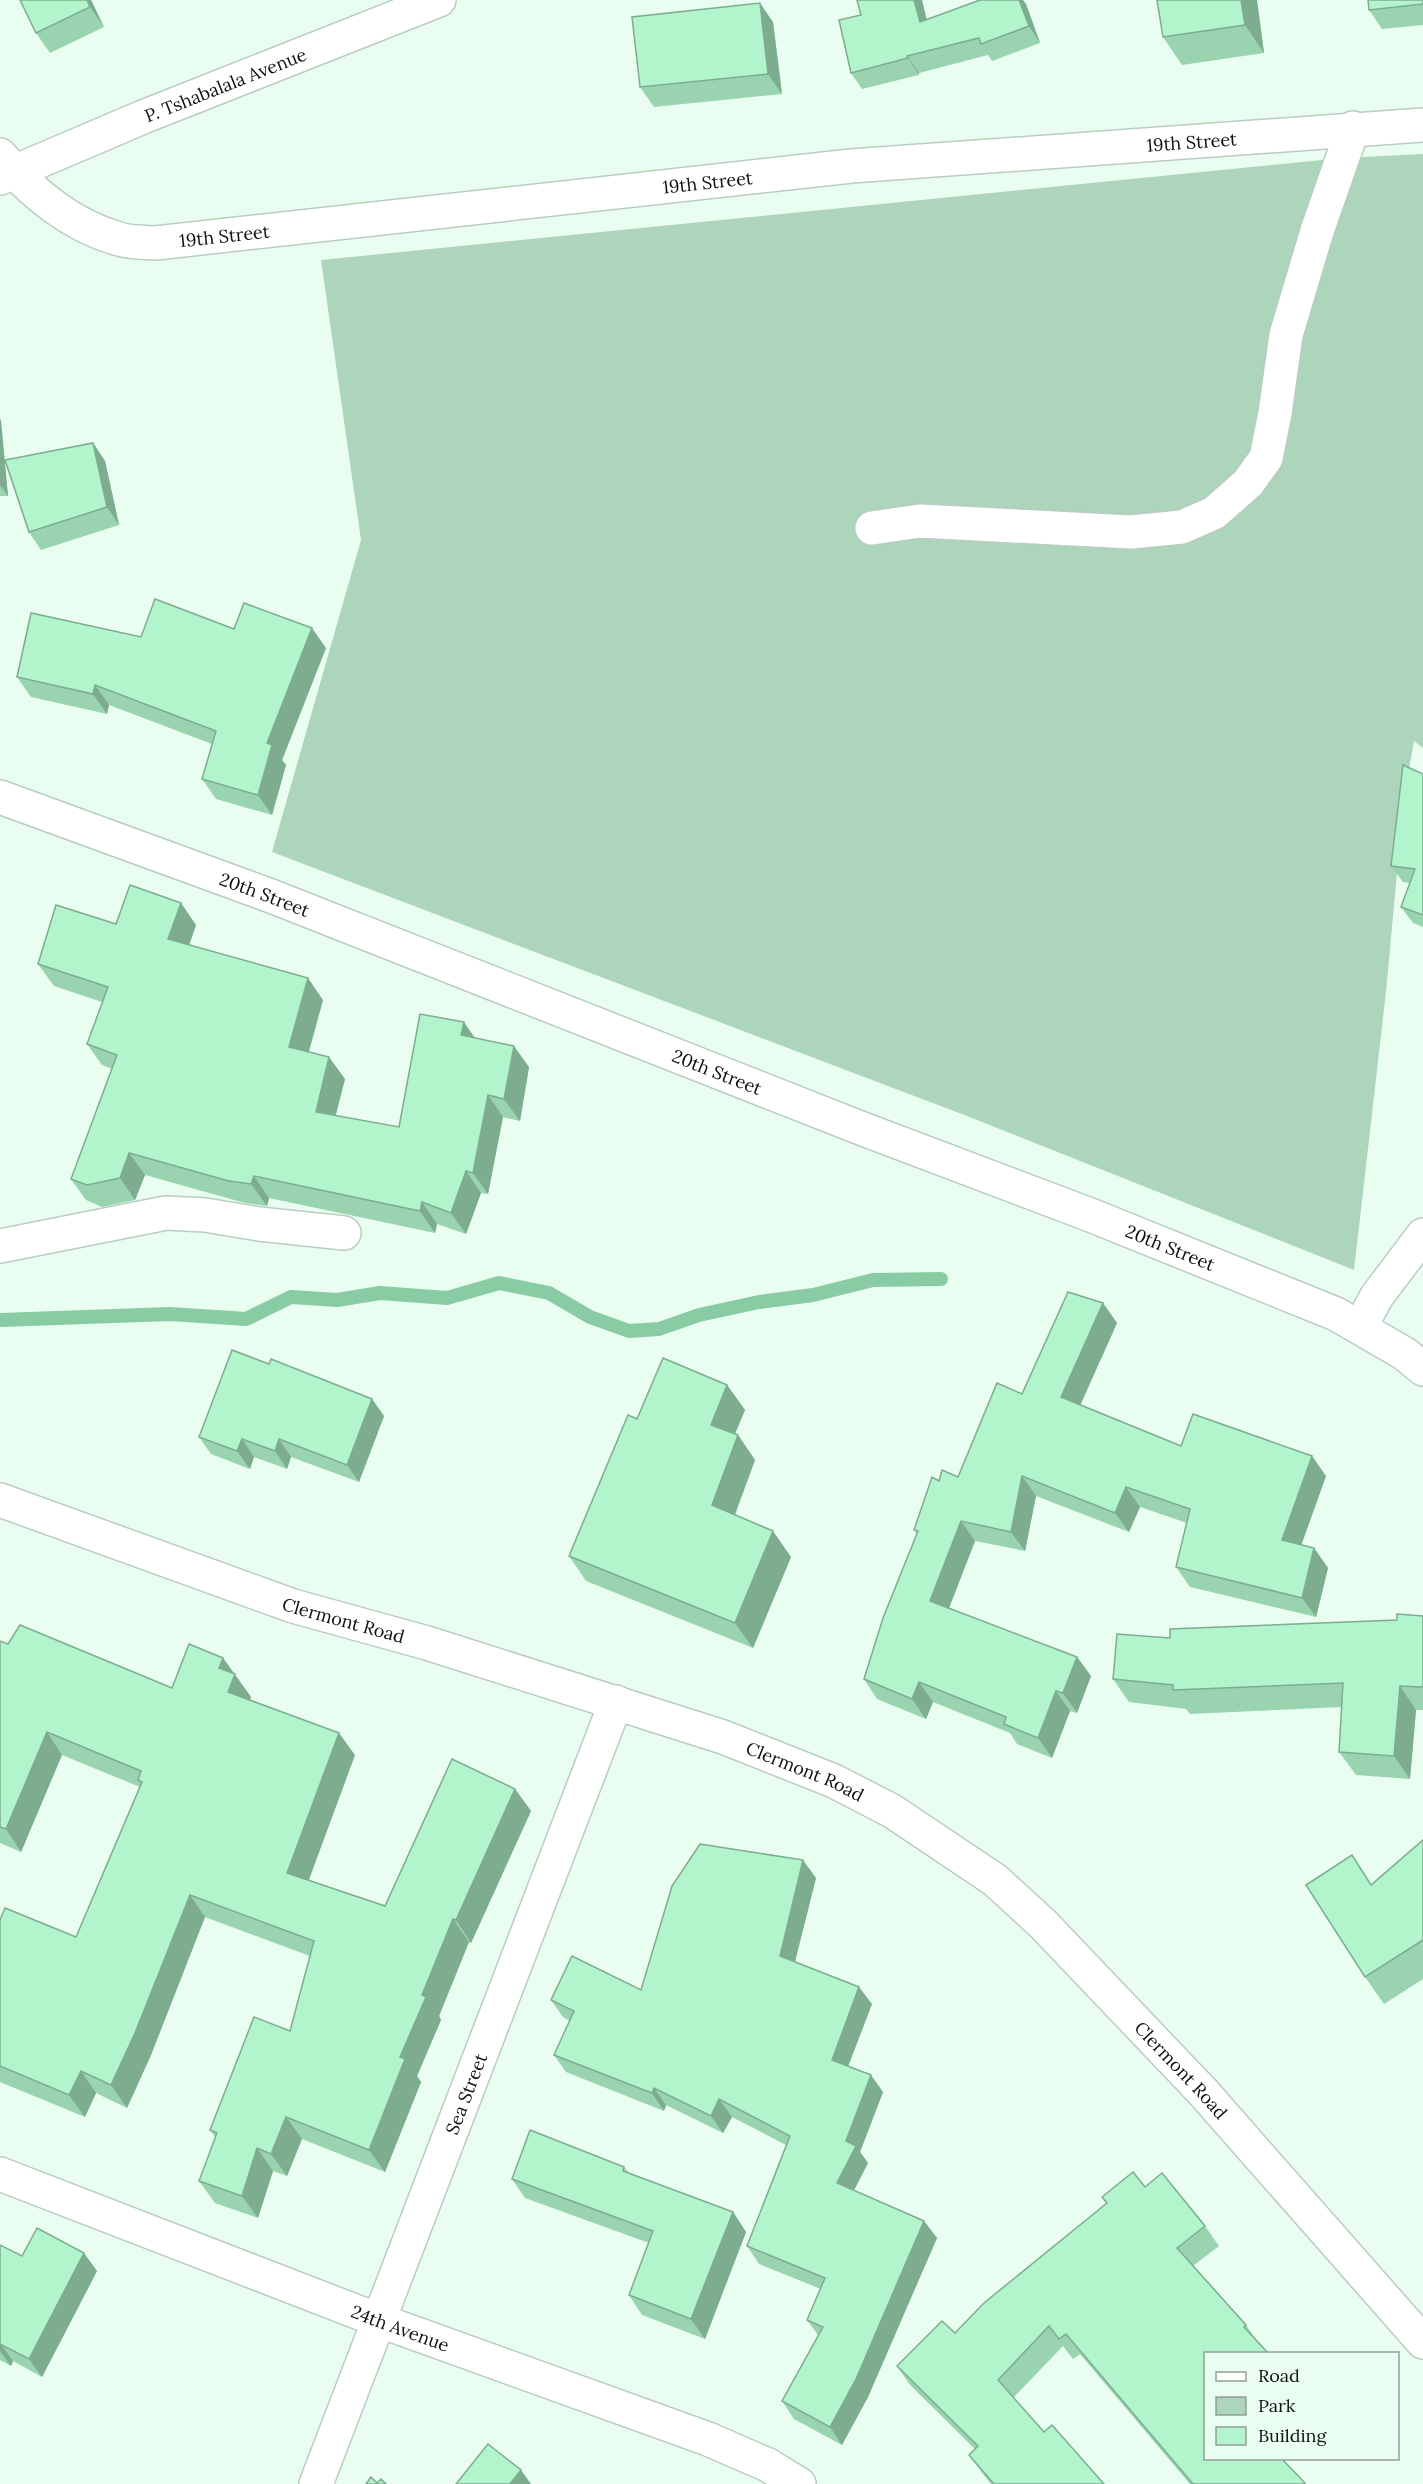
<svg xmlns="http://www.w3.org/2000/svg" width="1423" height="2484" font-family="Lora,serif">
<rect width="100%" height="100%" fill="#e9fef1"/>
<!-- green -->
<polygon fill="#acd5bb" points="1423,154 1423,748 1414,741 1404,797 1386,992 1354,1270 967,1116 272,852 361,540 321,260 1342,158"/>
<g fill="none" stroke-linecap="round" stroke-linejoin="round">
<!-- stream -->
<polyline stroke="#89cba3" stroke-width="14" points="0,1320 170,1314 246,1319 291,1297 337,1300 380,1293 447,1298 499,1283 549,1293 590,1317 629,1331 659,1329 699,1315 759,1302 813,1295 873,1280 941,1279"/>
<!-- minor casing -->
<g stroke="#b9cdc0" stroke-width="36">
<g id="minor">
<path id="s1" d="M0,155C31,193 72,226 119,239C131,243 145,242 156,243L851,166L1423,125"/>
<path id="s2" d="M0,178L143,117L439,0"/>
<polyline points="872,528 920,521 1131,532 1182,527 1214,513 1248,483 1266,458 1275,413 1286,335 1317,231 1353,128"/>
<path id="s3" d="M0,797L271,896L863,1129L1093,1216L1336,1314L1405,1354L1423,1369"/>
<polyline points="0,1246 166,1213 205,1215 259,1224 344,1233"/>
<polyline points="1360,1327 1377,1296 1423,1235"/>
<path id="s4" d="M0,1500L293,1606L427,1643L723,1737L834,1781L892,1811L995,1880L1043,1924L1203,2092L1423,2342"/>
<path id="s5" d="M0,2174L378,2320L708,2439L768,2465L799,2484"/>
<path id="s6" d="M316,2484L616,1702"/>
</g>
</g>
<!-- minor -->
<use href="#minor" stroke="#fff" stroke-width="33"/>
</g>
<!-- wall -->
<g fill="#99d3af">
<polygon points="20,0 91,0 104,27 50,53 36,33"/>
<polygon points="857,0 922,0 927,20 1026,4 1040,43 992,61 988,55 919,73 919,75 862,89 851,73 861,15"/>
<polygon points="1257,0 1264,53 1182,65 1163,37"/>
<polygon points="1423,0 1423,25 1382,29 1369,10"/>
<polygon points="773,22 782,94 654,107 640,87"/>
<polygon points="0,419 8,496 0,496"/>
<polygon points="93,443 105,461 119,525 41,550 29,532"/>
<polygon points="234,629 326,648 282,760 286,765 272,815 216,799 202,779 212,744 109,705 107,714 31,697 17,677 141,637"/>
<polygon points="1423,774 1423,927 1413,923 1401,907 1410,883 1403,882 1391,866"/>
<polygon points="116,924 196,925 189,945 323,1000 309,1052 345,1079 335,1116 399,1127 475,1038 529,1067 520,1121 503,1117 488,1194 481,1193 466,1234 437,1224 435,1233 269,1198 267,1206 245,1203 145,1175 135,1200 102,1207 86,1200 71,1179 112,1069 102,1065 87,1044 102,1002 54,986 38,964"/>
<polygon points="1103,1303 1117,1323 1080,1405 1181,1446 1326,1476 1301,1545 1314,1548 1328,1568 1316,1617 1190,1587 1176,1567 1187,1523 1140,1507 1129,1532 1036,1496 1025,1551 975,1541 949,1608 1077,1657 1091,1676 1077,1713 1070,1711 1052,1758 1017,1744 1010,1733 933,1702 926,1719 877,1699 864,1679 917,1534 914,1530 939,1481 958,1477 1022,1394"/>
<polygon points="727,1385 745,1410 735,1434 738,1435 755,1460 735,1515 791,1557 753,1648 586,1581 569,1556 637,1419"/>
<polygon points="372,1399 384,1416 359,1482 291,1457 287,1469 254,1457 250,1469 211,1454 199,1437"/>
<polygon points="1423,1616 1423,1710 1416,1710 1410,1779 1356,1775 1339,1752 1342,1707 1190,1714 1186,1709 1129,1702 1113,1679 1397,1620"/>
<polygon points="0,1641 8,1644 172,1688 223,1658 251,1697 249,1700 355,1755 308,1880 385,1906 515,1789 531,1811 471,1943 469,1942 439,2016 441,2020 417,2076 421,2082 385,2172 302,2139 287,2176 273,2171 258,2218 215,2203 199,2181 215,2137 210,2130 290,2031 310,1956 205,1917 151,2055 127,2108 96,2093 85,2117 0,2082 0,1920 76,1937 140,1787 62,1755 21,1852 0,1843"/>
<polygon points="1423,1840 1423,1979 1384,2004 1365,1977 1372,1884"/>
<polygon points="816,1878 795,1962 872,2004 848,2066 883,2092 860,2152 868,2163 854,2190 924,2221 937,2238 868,2397 842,2445 794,2419 782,2401 818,2335 807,2320 821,2289 759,2264 747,2246 786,2145 732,2117 723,2133 666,2105 664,2111 566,2072 554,2055 570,2021 563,2017 551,2000 641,1990"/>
<polygon points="624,2167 629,2173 733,2212 746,2232 705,2339 642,2315 629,2295 649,2243 525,2198 512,2179"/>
<polygon points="1145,2187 1205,2226 1219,2246 1193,2266 1246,2325 1256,2340 1206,2458 1283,2458 1282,2459 1305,2484 1190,2484 1080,2354 1073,2359 1063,2346 1013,2398 1044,2432 1104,2484 991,2484 983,2474 969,2455 975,2449 911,2386 897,2366 955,2333 1106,2203 1102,2197"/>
<polygon points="0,2245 22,2256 97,2271 42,2377 13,2361 11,2366 0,2360"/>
</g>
<!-- shaded-wall -->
<g fill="#7dac8f">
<polygon points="87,0 91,0 104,27 90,7"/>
<polygon points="914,0 922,0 931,39 920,22"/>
<polygon points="1019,0 1023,0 1026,4 1040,43 1029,26"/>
<polygon points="1241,0 1257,0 1264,53 1245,25"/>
<polygon points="760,3 773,22 782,94 768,74"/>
<polygon points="907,56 919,73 919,75 908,58"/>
<polygon points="0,419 1,420 8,496 0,485"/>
<polygon points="93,443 105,461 119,525 107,507"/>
<polygon points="312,628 326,648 282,760 286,765 272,815 258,795 267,743"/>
<polygon points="95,685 109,705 107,714 93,694"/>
<polygon points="181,903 196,925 184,960 168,939"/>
<polygon points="308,978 323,1000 304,1068 289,1047"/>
<polygon points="464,1022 479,1044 461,1035"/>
<polygon points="514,1046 529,1067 520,1121 504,1099"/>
<polygon points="329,1057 345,1079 331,1134 316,1112"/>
<polygon points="488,1095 503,1117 488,1194 473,1173"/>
<polygon points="129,1153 145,1175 135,1200 120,1178"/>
<polygon points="466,1171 481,1193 466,1234 451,1213"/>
<polygon points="254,1176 269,1198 267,1206 251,1184"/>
<polygon points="422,1202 437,1224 435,1233 420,1211"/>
<polygon points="1103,1303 1117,1323 1075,1417 1061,1397"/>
<polygon points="727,1385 745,1410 728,1450 711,1425"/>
<polygon points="372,1399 384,1416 359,1482 347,1465"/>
<polygon points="738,1435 755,1460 729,1530 712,1505"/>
<polygon points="242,1439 254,1457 250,1469 237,1451"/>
<polygon points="279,1439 291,1457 287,1469 275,1451"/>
<polygon points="1312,1456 1326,1476 1296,1560 1282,1540"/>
<polygon points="1022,1476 1036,1496 1025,1551 1011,1532"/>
<polygon points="1126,1487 1140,1507 1129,1532 1115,1513"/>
<polygon points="961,1521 975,1541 944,1621 930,1601"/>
<polygon points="773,1531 791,1557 753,1648 735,1623"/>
<polygon points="1314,1548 1328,1568 1316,1617 1302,1598"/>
<polygon points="1077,1657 1091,1676 1077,1713 1063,1693"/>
<polygon points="223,1658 251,1697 244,1715 228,1692 219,1668"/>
<polygon points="919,1682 933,1702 926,1719 912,1699"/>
<polygon points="1400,1686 1416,1710 1410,1779 1394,1756"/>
<polygon points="1056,1691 1070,1711 1052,1758 1038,1738"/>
<polygon points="47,1732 62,1755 21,1852 6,1829"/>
<polygon points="339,1733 355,1755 303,1896 287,1873"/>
<polygon points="515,1789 531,1811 471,1943 456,1920"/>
<polygon points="803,1860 816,1878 792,1973 780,1956"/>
<polygon points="190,1895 205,1917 151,2055 127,2108 111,2085"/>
<polygon points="453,1919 469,1942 439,2016 441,2020 417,2076 421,2082 385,2172 369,2150 400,2057 422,1995"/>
<polygon points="859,1987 872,2004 844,2077 832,2060"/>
<polygon points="81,2071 96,2093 85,2117 69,2095"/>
<polygon points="871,2075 883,2092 860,2152 868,2163 849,2200 837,2183 846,2141"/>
<polygon points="654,2088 666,2105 664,2111 652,2093"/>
<polygon points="719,2099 732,2117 723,2133 711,2116"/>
<polygon points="286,2117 302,2139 287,2176 271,2154"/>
<polygon points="257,2148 273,2171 258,2218 242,2196"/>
<polygon points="733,2212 746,2232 705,2339 691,2319"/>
<polygon points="924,2221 937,2238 868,2397 842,2445 830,2427"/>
<polygon points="84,2253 97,2271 42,2377 29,2359"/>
<polygon points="0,2343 13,2361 11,2366 0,2351"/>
<polygon points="521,2470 531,2484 510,2484"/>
</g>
<!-- building -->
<g fill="#b2f5cc" stroke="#7dac8f" stroke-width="1.5">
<polygon points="20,0 87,0 90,7 36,33"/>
<polygon points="857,0 914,0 920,22 980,0 1019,0 1029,26 981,44 979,38 907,56 908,58 851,73 839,20 861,15"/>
<polygon points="1157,0 1241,0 1245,25 1163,37"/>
<polygon points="1368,0 1423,0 1423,4 1369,10"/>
<polygon points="760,3 768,74 640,87 632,17"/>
<polygon points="93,443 107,507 29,532 5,460"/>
<polygon points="155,599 234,629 244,603 312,628 267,743 272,745 258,795 202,779 216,731 95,685 93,694 17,677 31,613 141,637"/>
<polygon points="1403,765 1423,774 1423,915 1401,907 1415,869 1391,866"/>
<polygon points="130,885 181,903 168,939 308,978 289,1047 329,1057 316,1112 399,1127 420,1014 464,1022 461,1035 514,1046 504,1099 488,1095 473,1173 466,1171 451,1213 422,1202 420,1211 254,1176 251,1184 229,1181 129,1153 120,1178 87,1185 71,1179 117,1055 87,1044 108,987 38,964 56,905 116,924"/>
<polygon points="1068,1292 1103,1303 1061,1397 1181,1446 1193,1414 1312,1456 1282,1540 1314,1548 1302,1598 1176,1567 1190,1509 1126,1487 1115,1513 1022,1476 1011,1532 961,1521 930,1601 1077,1657 1063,1693 1056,1691 1038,1738 1004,1724 1006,1717 919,1682 912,1699 864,1679 883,1618 918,1531 914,1530 932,1477 939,1481 942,1470 958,1477 997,1383 1022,1394"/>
<polygon points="232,1350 269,1364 271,1359 372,1399 347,1465 279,1439 275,1451 242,1439 237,1451 199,1437"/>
<polygon points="663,1358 727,1385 711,1425 738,1435 712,1505 773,1531 735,1623 569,1556 628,1415 637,1419"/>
<polygon points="1397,1614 1423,1616 1423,1687 1400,1686 1394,1756 1339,1752 1343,1683 1173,1690 1173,1685 1113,1679 1117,1634 1170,1638 1170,1629 1397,1620"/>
<polygon points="20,1625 172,1688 189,1644 223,1658 219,1668 235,1674 228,1692 339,1733 287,1873 385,1906 452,1759 515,1789 456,1920 453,1919 422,1995 426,1997 400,2057 405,2059 369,2150 286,2117 271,2154 257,2148 242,2196 199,2181 217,2133 210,2130 254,2017 290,2031 314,1941 190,1895 135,2033 111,2085 81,2071 69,2095 0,2066 0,1920 5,1908 76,1937 142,1782 138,1780 141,1771 47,1732 6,1829 0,1827 0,1641 8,1644"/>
<polygon points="1423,1840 1423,1940 1365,1977 1306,1885 1352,1855 1371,1885"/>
<polygon points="700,1844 803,1860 780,1956 859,1987 832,2060 871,2075 846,2141 856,2146 837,2183 924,2221 856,2379 830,2427 782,2401 823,2327 807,2320 825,2278 747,2246 790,2136 719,2099 711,2116 654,2088 652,2093 554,2055 574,2011 551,2000 572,1956 641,1990 672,1886"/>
<polygon points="530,2130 624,2167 623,2171 733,2212 691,2319 629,2295 653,2231 512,2179"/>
<polygon points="1133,2172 1145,2187 1162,2173 1205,2226 1177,2248 1246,2325 1244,2327 1269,2354 1206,2354 1206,2458 1281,2458 1305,2483 1303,2484 1193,2484 1066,2334 1059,2339 1049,2326 998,2380 1044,2432 1052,2425 1104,2484 994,2484 969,2455 978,2446 897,2366 942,2321 955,2333 984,2303 1107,2203 1102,2197"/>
<polygon points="37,2228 84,2253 29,2359 0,2344 0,2245 22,2256"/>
<polygon points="488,2444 521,2470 510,2484 456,2484"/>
<polygon points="371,2477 377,2483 381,2479 386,2484 366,2484"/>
</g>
<g text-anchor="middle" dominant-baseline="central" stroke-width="6" stroke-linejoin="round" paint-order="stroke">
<!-- street labels -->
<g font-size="18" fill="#0c130f" stroke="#e9fef1">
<text stroke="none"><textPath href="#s2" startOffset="244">P. Tshabalala Avenue</textPath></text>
<text stroke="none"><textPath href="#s1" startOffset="1226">19th Street</textPath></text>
<text stroke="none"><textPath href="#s1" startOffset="740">19th Street</textPath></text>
<text stroke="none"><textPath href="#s1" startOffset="254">19th Street</textPath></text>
<text stroke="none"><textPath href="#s3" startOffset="282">20th Street</textPath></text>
<text stroke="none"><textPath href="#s3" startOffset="768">20th Street</textPath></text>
<text stroke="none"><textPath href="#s3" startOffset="1254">20th Street</textPath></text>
<text stroke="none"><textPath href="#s4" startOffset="364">Clermont Road</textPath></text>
<text stroke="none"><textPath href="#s4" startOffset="850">Clermont Road</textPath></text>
<text stroke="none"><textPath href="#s4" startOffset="1336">Clermont Road</textPath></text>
<text stroke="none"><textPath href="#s6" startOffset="418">Sea Street</textPath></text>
<text stroke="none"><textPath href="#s5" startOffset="429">24th Avenue</textPath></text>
</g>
</g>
<!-- legend -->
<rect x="1204" y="2352" width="195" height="108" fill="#e9fef1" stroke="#91a097" stroke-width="1.5"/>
<rect x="1216" y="2372" width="30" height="9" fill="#ffffff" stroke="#91a097" stroke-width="1.5"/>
<text x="1258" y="2382" font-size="18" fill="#0c130f">Road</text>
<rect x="1216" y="2397" width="30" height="18" fill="#acd5bb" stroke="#91a097" stroke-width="1.5"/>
<text x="1258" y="2412" font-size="18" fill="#0c130f">Park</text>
<rect x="1216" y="2427" width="30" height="18" fill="#b2f5cc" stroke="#91a097" stroke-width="1.5"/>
<text x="1258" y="2442" font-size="18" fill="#0c130f">Building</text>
</svg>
